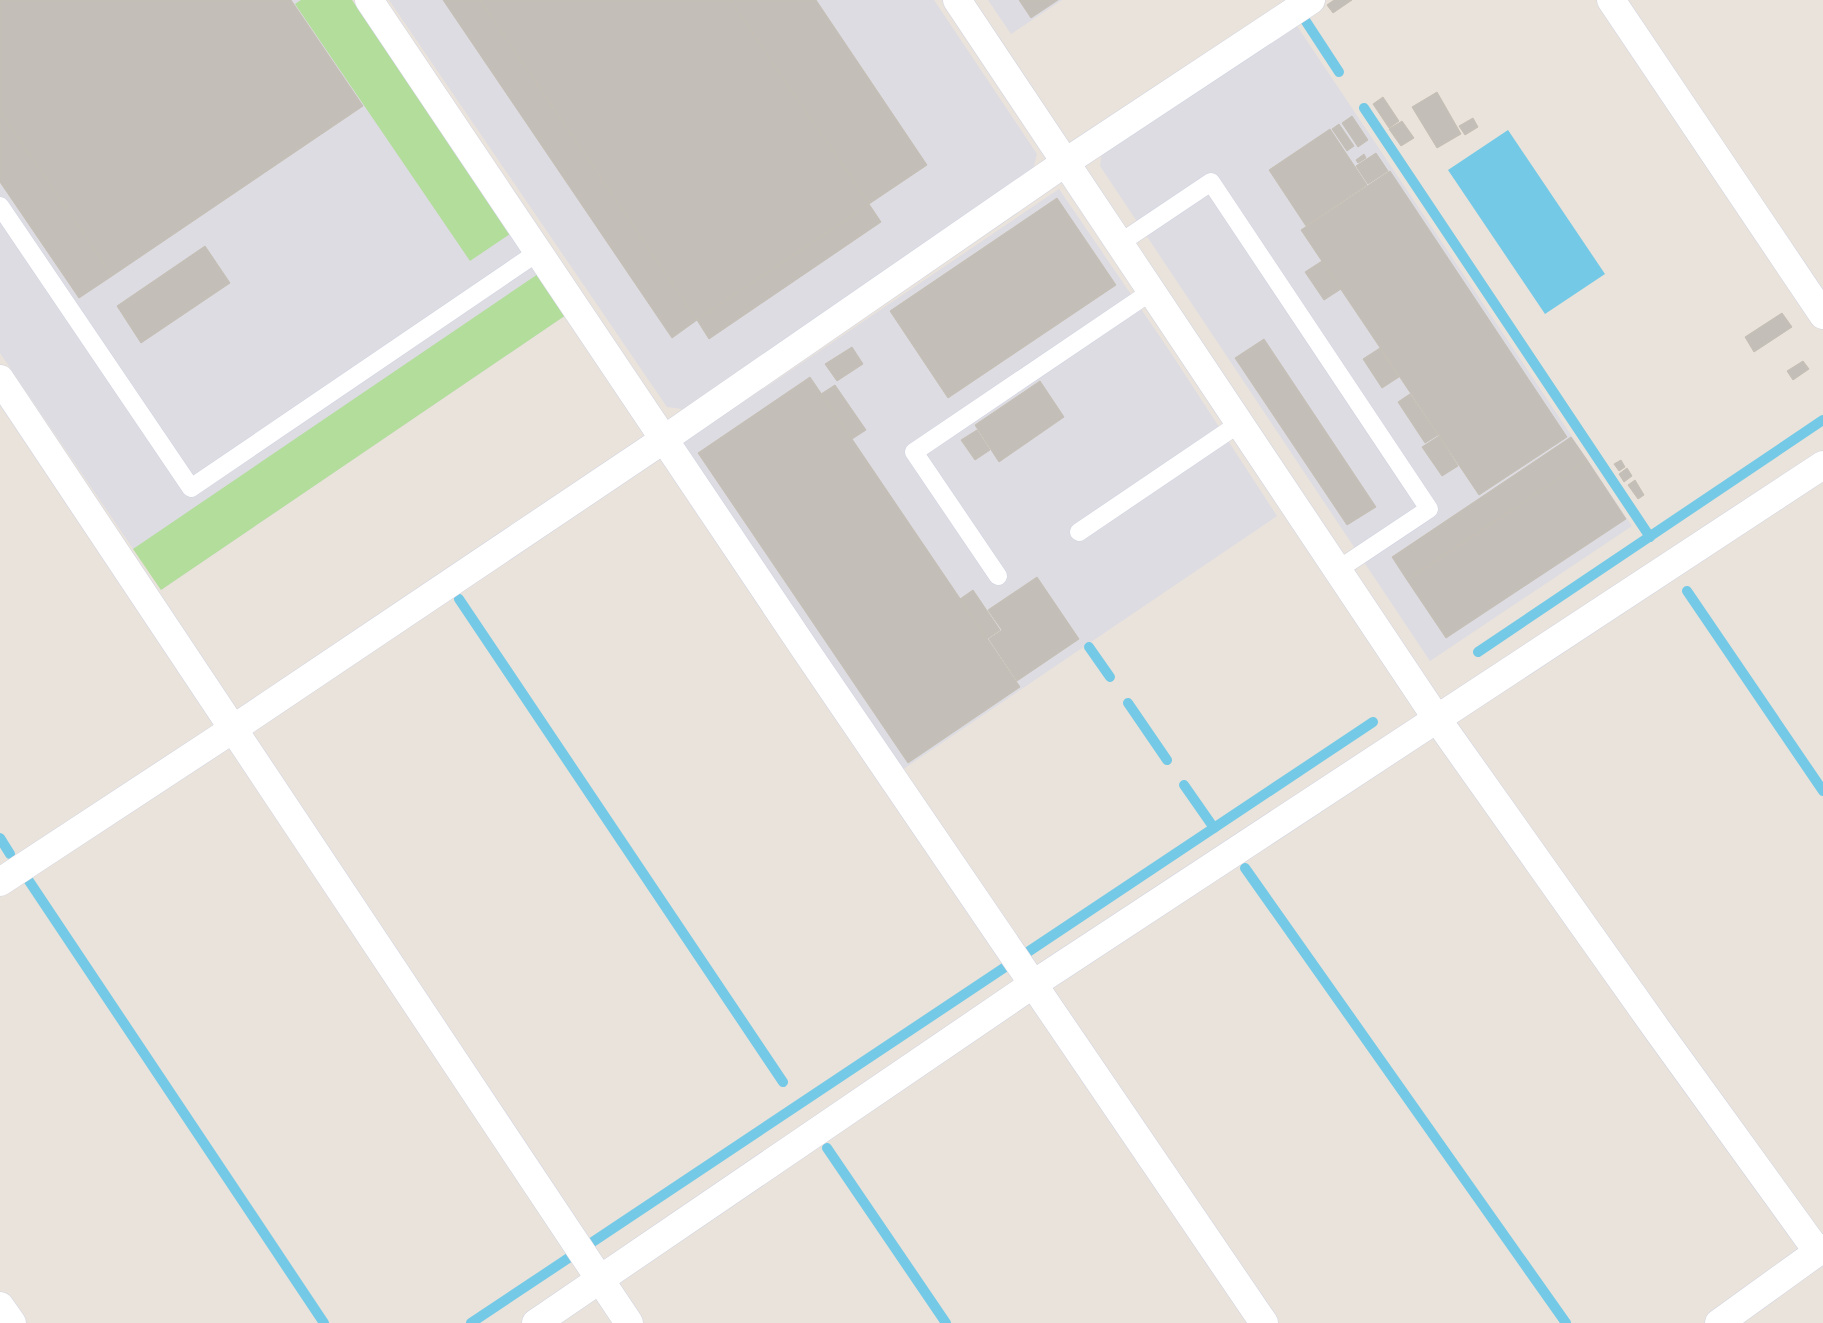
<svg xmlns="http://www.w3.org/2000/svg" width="1823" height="1323" font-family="Commissioner,sans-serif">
<rect width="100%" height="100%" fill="#eae3db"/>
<!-- industrial -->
<g fill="#dddce3">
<polygon points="0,0 352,0 566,315 161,590 0,353"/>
<polygon points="389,0 934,0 1037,154 1033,169 682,409 667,407"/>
<polygon points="988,0 1062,0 1011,34"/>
<polygon points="1295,23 1632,526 1430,661 1100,166 1102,152"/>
<polygon points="1059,189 1169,350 1277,516 902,770 682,444"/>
</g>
<!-- green -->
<g fill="#b3dd9b">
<polygon points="301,0 352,0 510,234 470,261 295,4"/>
<polygon points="538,274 566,315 161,590 133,549"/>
</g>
<!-- water -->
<polygon fill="#74cae6" points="1508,130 1605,274 1545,314 1448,170"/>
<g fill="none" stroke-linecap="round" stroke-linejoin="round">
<!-- stream -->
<g stroke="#74cae6" stroke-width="10">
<polyline points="1305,20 1339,72"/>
<polyline points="1364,108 1650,537"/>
<polyline points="1687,591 1823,791"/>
<polyline points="459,599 783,1082"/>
<polyline points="1089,647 1110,677"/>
<polyline points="1478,652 1823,420"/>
<polyline points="1128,703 1167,760"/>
<polyline points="1184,785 1214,828"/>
<polyline points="0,838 10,854"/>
<polyline points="1245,868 1566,1323"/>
<polyline points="27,878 324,1323"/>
<polyline points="827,1148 946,1323"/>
<polyline points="471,1323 1373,722"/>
</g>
</g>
<!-- building -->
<g fill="#c3beb7" stroke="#c5bfb5">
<polygon points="0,0 291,0 363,106 112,276 0,111"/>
<polygon points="443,0 480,0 697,320 672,338"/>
<polygon points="480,0 730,0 869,204 697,320"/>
<polygon points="730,0 816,0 927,165 869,204"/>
<polygon points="1019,0 1058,0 1031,18"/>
<polygon points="1334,0 1352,0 1333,13 1327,5"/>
<polygon points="1437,92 1461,134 1437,148 1412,107"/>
<polygon points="1383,97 1399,121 1389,128 1373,104"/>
<polygon points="0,111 112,276 79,298 0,182"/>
<polygon points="1352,116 1368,140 1358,147 1342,123"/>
<polygon points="1473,118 1478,127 1465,135 1459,126"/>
<polygon points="1402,121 1414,138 1401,146 1389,129"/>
<polygon points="1339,124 1354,146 1347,151 1332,129"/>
<polygon points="1330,129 1367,185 1306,226 1269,170"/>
<polygon points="1376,153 1388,171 1368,184 1356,166"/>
<polygon points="1364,154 1366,158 1358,163 1356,160"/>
<polygon points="1390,171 1567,437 1479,495 1301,230"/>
<polygon points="1057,198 1116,285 948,398 890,311"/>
<polygon points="869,204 881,222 709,339 697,320"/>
<polygon points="205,246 230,283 141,343 117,306"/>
<polygon points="1322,261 1341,289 1324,300 1305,272"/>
<polygon points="1782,313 1792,327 1754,352 1745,337"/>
<polygon points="1264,339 1376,507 1347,525 1235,358"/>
<polygon points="852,347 863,364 837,381 825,364"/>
<polygon points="1380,348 1399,377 1382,388 1363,359"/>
<polygon points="1803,361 1809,369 1793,380 1787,371"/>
<polygon points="810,377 1020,687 908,763 698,453"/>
<polygon points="1040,381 1064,417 999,462 975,425"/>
<polygon points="835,385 866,430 852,439 821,394"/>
<polygon points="1410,394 1438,435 1425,443 1398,402"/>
<polygon points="977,430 990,450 975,460 961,440"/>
<polygon points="1439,436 1458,466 1442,476 1422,447"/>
<polygon points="1571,437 1587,460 1407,580 1392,557"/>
<polygon points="1587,460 1626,519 1446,638 1407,580"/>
<polygon points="1621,460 1625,467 1619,471 1614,464"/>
<polygon points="1627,468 1632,476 1624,482 1619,474"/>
<polygon points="1635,480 1644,495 1638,499 1628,485"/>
<polygon points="1037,577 1079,639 1017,681 989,639 1002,630 988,610"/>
<polygon points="973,590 1000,630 987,639 960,599"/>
</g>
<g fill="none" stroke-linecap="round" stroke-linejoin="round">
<!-- lane casing -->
<g stroke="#d1d4e1" stroke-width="19">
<g id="lane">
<polyline points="0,206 191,488 538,252"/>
<polyline points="1120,243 1211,182 1429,509 1339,569"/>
<polyline points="1079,532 1240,423"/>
<polyline points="998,576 914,452 1152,291"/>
</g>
</g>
<!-- street casing -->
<g stroke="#d1d4e1" stroke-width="29">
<g id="street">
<path d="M369,0C665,443 962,884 1264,1323"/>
<polyline points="957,0 1437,719 1656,1028 1818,1252"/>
<polyline points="1611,0 1823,315"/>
<polyline points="0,379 629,1323"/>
<polyline points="0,882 233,729 663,440 1066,162 1311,0"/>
<polyline points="0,1306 12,1323"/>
<polyline points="536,1323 1032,985 1823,465"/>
<polyline points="1719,1323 1823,1248"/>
</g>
</g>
<!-- lane -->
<use href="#lane" stroke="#fff" stroke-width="18"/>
<!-- street -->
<use href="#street" stroke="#fff" stroke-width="28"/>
</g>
</svg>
